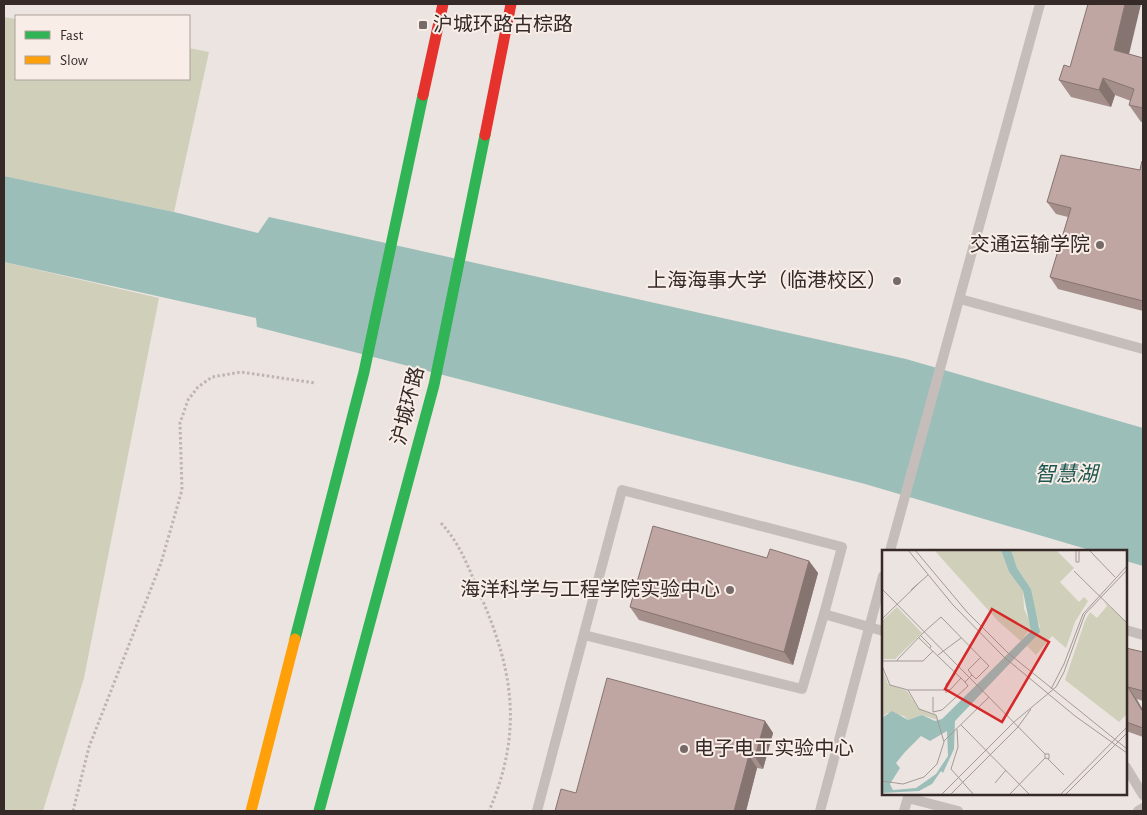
<svg xmlns="http://www.w3.org/2000/svg" width="1147" height="815" font-family="'Alegreya Sans','Noto Sans SC',sans-serif">
<rect width="100%" height="100%" fill="#ece4e0"/>
<!-- green -->
<g fill="#d0d0ba">
<polygon points="4,17 16,19 16,79 189,79 189,48 209,52 174,212 4,176"/>
<polygon points="4,262 159,298 84,678 43,811 4,811"/>
</g>
<!-- water -->
<polygon fill="#9cbeb9" points="4,176 174,212 258,233 269,217 906,359 1143,428 1143,566 1126,561 1126,551 1093,551 865,484 257,327 256,318 4,262"/>
<g fill="none" stroke-linecap="round" stroke-linejoin="round">
<!-- path -->
<g stroke="#beb5b1" stroke-width="3" stroke-dasharray="2.5 2.5" stroke-linecap="butt">
<path d="M441,523C460,544 467,564 478,590C513,668 524,730 489,811"/>
<polyline points="73,811 89,747 161,563 182,490 180,423 188,400 198,387 212,377 241,372 315,383"/>
</g>
<!-- lane -->
<g stroke="#c5bdb9" stroke-width="10">
<polyline points="960,299 1143,349"/>
<polyline points="890,551 1040,4"/>
<polyline points="1126,630 1143,635"/>
<polyline points="584,635 802,689 824,614"/>
<polyline points="1126,767 1143,795"/>
<polyline points="908,798 958,811"/>
<polyline points="537,811 622,490 842,547 824,614 883,631"/>
<polyline points="820,811 883,576"/>
<polyline points="904,811 909,794"/>
<polyline points="1138,811 1143,808"/>
</g>
<!-- fast -->
<g stroke="#30b455" stroke-width="11">
<polyline points="295,639 364,372 423,95"/>
<polyline points="319,811 434,385 485,135"/>
</g>
<!-- slow -->
<polyline stroke="#ff9f0a" stroke-width="11" points="251,811 295,639"/>
<!-- jam -->
<g stroke="#e5322d" stroke-width="11">
<polyline points="423,95 443,4"/>
<polyline points="485,135 511,4"/>
</g>
</g>
<!-- wall -->
<g fill="#a48f8b">
<polygon points="1129,54 1143,58 1131,101 1115,95 1111,107 1071,97 1059,80 1070,67"/>
<polygon points="1129,105 1143,108 1143,122 1141,122"/>
<polygon points="1143,161 1143,311 1058,289 1050,277 1068,217 1056,214 1047,202 1140,170"/>
<polygon points="767,558 809,561 818,573 793,665 639,620 630,607"/>
<polygon points="1126,648 1143,652 1143,701 1137,699 1143,710 1143,737 1126,731"/>
<polygon points="765,721 773,733 763,769 757,768 746,811 555,811 576,793"/>
</g>
<!-- shaded-wall -->
<g fill="#867471">
<polygon points="1125,4 1141,4 1126,67 1114,50"/>
<polygon points="1103,78 1115,95 1111,107 1099,90"/>
<polygon points="809,561 818,573 793,665 784,652"/>
<polygon points="1128,687 1143,710 1143,712"/>
<polygon points="765,721 773,733 763,769 755,757"/>
<polygon points="749,755 757,768 746,811 734,811"/>
</g>
<!-- building -->
<g fill="#bfa6a2" stroke="#867471">
<polygon points="1088,4 1125,4 1114,50 1143,58 1143,108 1129,105 1134,89 1103,78 1099,90 1059,80 1064,65 1070,67"/>
<polygon points="1061,155 1140,170 1142,161 1143,161 1143,301 1050,277 1071,208 1047,202"/>
<polygon points="653,526 767,558 770,549 809,561 784,652 630,607"/>
<polygon points="1126,648 1143,652 1143,691 1128,687 1143,712 1143,728 1126,722"/>
<polygon points="607,678 765,721 755,757 749,755 734,811 555,811 561,789 576,793"/>
</g>
<!-- markers -->
<g fill="#766b68" stroke="#f9eee7" stroke-width="2">
<rect x="418" y="20" width="10" height="10" rx="2.5"/>
<circle cx="1100" cy="245" r="5"/>
<circle cx="897" cy="281" r="5"/>
<circle cx="730" cy="590" r="5"/>
<circle cx="684" cy="749" r="5"/>
</g>
<g text-anchor="middle" dominant-baseline="central" stroke-width="4" stroke-linejoin="round" paint-order="stroke">
<!-- poi labels -->
<g font-size="20" fill="#362a28" stroke="#f9eee7" text-anchor="end">
<text x="433" y="25" text-anchor="start">沪城环路古棕路</text>
<text x="1090" y="245">交通运输学院</text>
<text x="887" y="281">上海海事大学（临港校区）</text>
<text x="720" y="590">海洋科学与工程学院实验中心</text>
<text x="694" y="749" text-anchor="start">电子电工实验中心</text>
</g>
<!-- street labels -->
<g font-size="20" fill="#362a28" stroke="#f9eee7">
<text transform="translate(408 406) rotate(-76)">沪城环路</text>
</g>
<!-- water labels -->
<g font-size="21" font-style="italic" fill="#1e5651" stroke="#f9eee7">
<text x="1066" y="474">智慧湖</text>
</g>
</g>
<!-- overview -->
<g transform="translate(882 550)">
<rect width="245" height="245" fill="#ece4e0"/>
<path d="M119,0L127,22L141,41L142,59L150,77L139,91L116,71L53,1ZM174,0L192,18L178,32L197,52L202,47L206,51L193,72L184,98L170,86L154,105L145,96L158,77L150,55L149,39L135,18L129,1ZM222,52L245,72V164L237,172L183,130L203,71L208,62L215,68L225,56ZM15,57L40,83L13,109H0V71ZM0,119L6,134L25,141L36,158L53,165L56,170L40,165L26,170L22,166L5,163L0,168Z" fill="#d0d0ba"/>
<path d="M119,0H129L135,18L149,39L158,82L73,171L72,199L61,223L59,221L50,234L37,241L0,243V168L10,161L26,170L40,165L53,171L60,169L149,81L141,41L127,22ZM65,181L66,206L54,224L34,238L11,240L8,234L18,218L14,213L23,202L39,186L48,191Z" fill="#9cbeb9" fill-rule="evenodd"/>
<path fill="none" stroke="#a39a96" stroke-width="1" d="M26,0L71,55L122,107L193,166L245,203M33,0L85,62L126,103L245,199M194,0V12H197V0M207,0L233,27M192,21L245,73M0,39L163,204H167V209L163,208V204M29,40L46,25M0,69L37,33M39,86L49,96L48,98M56,105L79,88M0,111H41L51,101M15,111L16,109L42,82L59,67L107,116L94,129L90,125L83,132L37,88M0,116L8,135L26,140L37,159L54,165L62,192L55,214L42,227L21,234L0,231M90,125L86,120L99,107M169,139L182,114L201,64L245,16M26,140H68L79,128M64,143V134L74,123M51,147V162L60,160L86,136L83,132M79,175L148,245M75,179L76,197L69,219L92,245M62,191L107,147M166,209L182,225M113,233L124,220M59,245L132,172L174,137L182,122L203,64L245,20M68,245L136,177L149,159M127,245L163,208M178,245L245,177M183,245L245,183"/>
<path fill="#d62828" fill-opacity="0.15" stroke="#d62828" stroke-width="2.5" d="M110,59L167,92L120,172L63,139Z"/>
<rect width="245" height="245" fill="none" stroke="#362a28" stroke-width="2.5"/>
</g>
<!-- border -->
<rect width="1147" height="815" fill="none" stroke="#362a28" stroke-width="10"/>
<!-- legend -->
<rect x="15" y="15" width="175" height="65" fill="#f9eee7" stroke="#aba09b"/>
<rect x="25" y="31" width="25" height="8" fill="#30b455" stroke="#aba09b"/>
<text x="60" y="40" font-size="15" fill="#362a28">Fast</text>
<rect x="25" y="56" width="25" height="8" fill="#ff9f0a" stroke="#aba09b"/>
<text x="60" y="65" font-size="15" fill="#362a28">Slow</text>
</svg>
